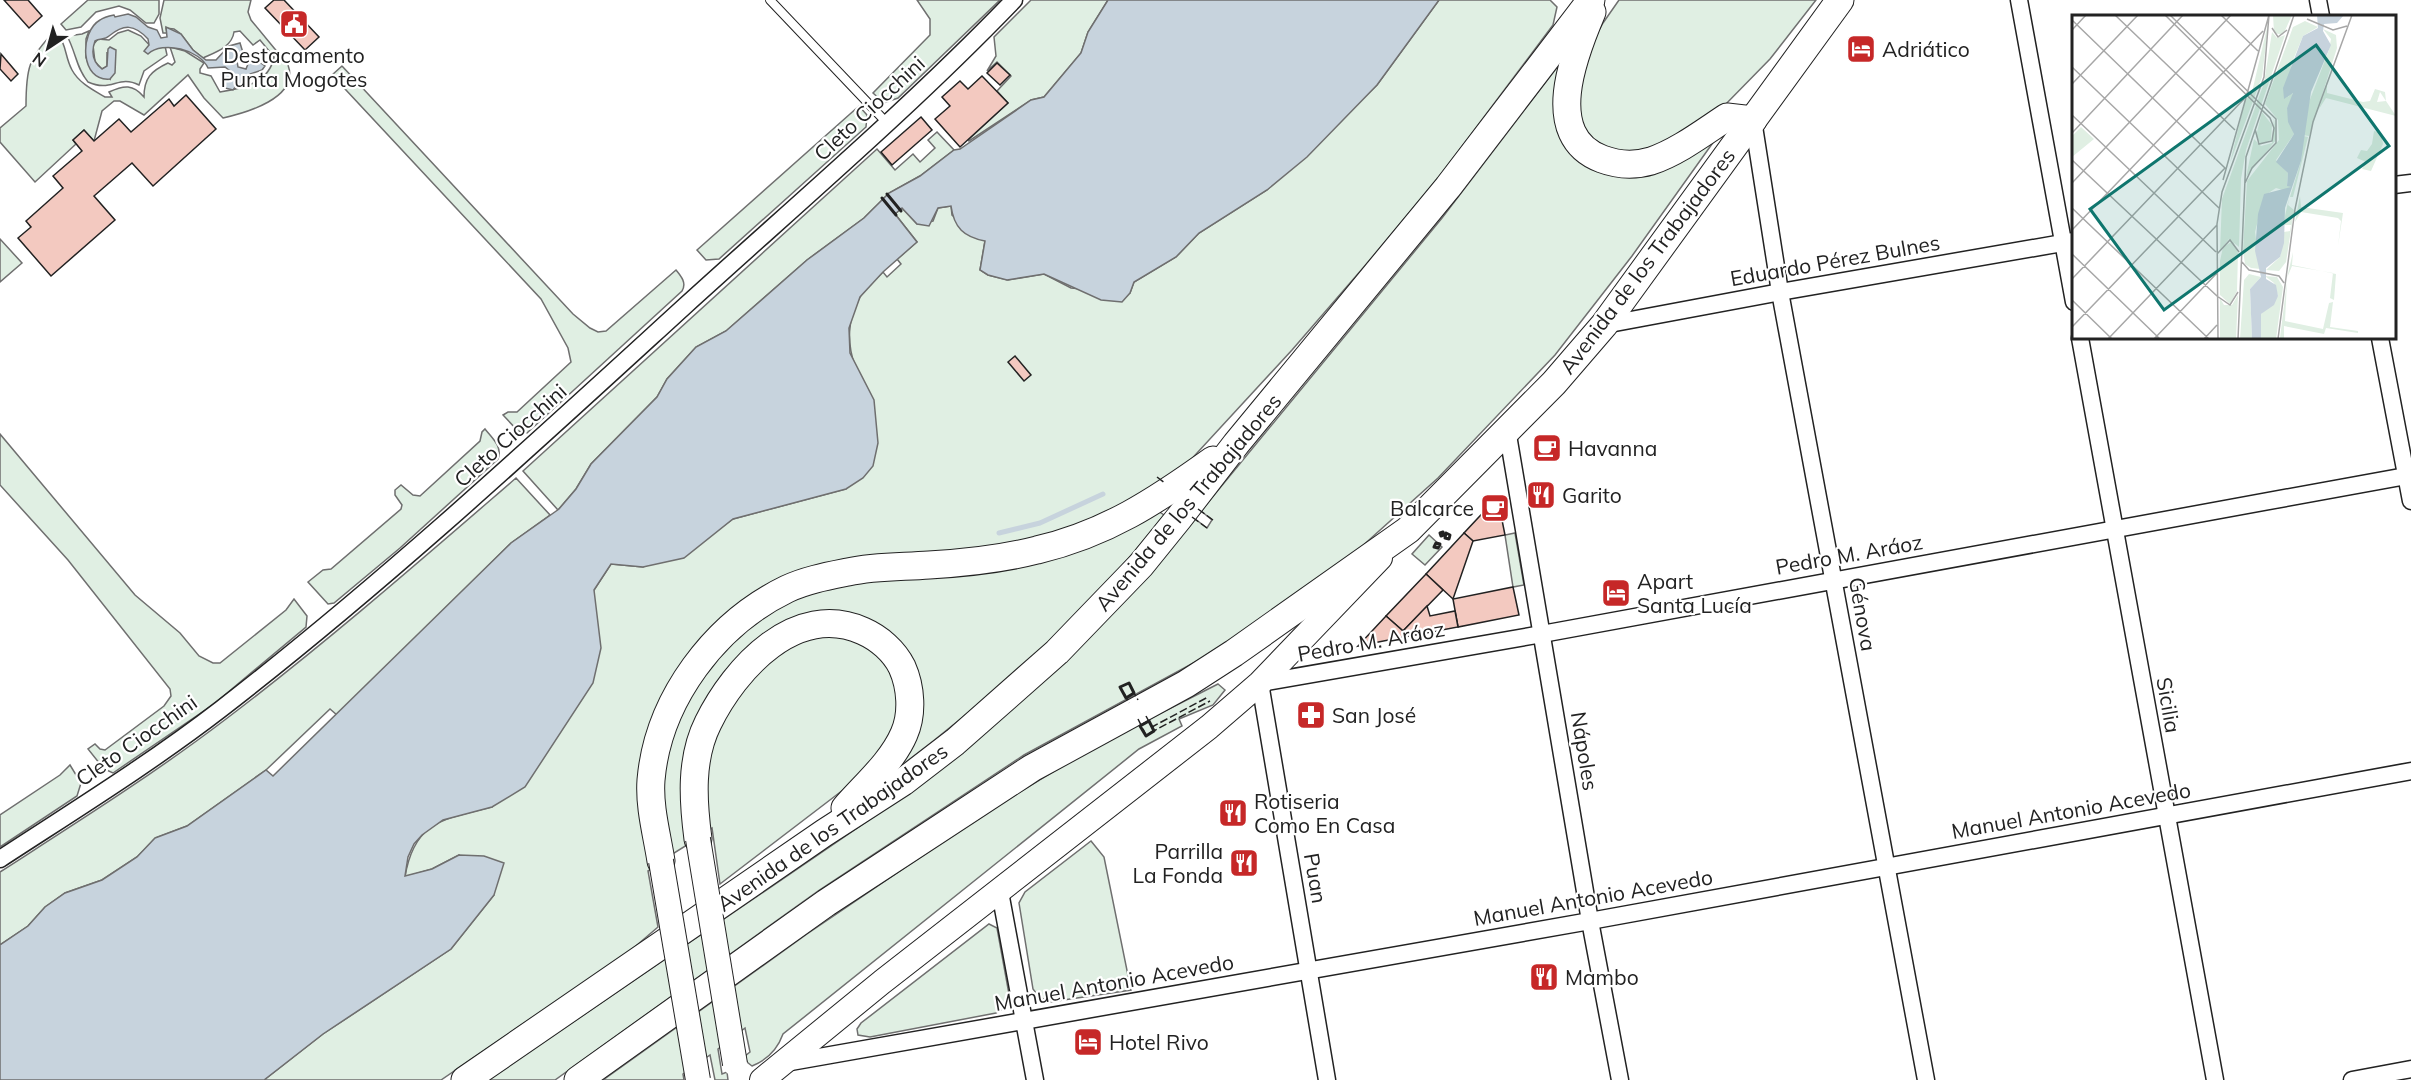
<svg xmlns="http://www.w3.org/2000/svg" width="2411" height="1080" font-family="Mulish,sans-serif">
<rect width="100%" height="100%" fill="#fff"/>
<!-- green -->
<g fill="#e0efe3" stroke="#6f6f6f" stroke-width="1.5">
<polygon points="88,0 159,0 159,14 154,23 146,23 130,10 119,6 96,12 81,27 66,30 61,24"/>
<path d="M164,0H251L248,12L251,20L288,65C300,98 245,113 223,118L204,98L188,75L144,115L120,101H114L102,111L94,141L84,130L73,140L76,144L35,182L0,142V128L26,106C26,69 28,58 55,31C68,46 64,55 72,70C79,83 93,90 105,97H112L109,92C124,85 133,84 144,97C144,78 151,71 168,63L172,65L175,62L170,47L185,51L204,63L200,69V73L211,76L220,92C244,88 269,83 274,57L260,40L253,45L240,31L234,32C232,47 216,52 203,58L193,50L181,34L174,29L166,28L167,33H163L160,18Z"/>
<polygon points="917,0 1000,0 898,98 884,103 873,93 930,35 930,19"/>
<polygon points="1031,0 1108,0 1088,32 1081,53 1044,97 1031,100 969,141 968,140 1008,103 997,91 1011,76 997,62 987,71 996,56 994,37"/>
<path d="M1439,0H1550L1557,7L1553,25L1439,177L1363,268L1292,350L1186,465L1134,502L1031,543L824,568L677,677L653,868L648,871L658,927L630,951L441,1080H264L323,1034L451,949L494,895L459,855L432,869L405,877C414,821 444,819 492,807L594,590L611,564L643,567L709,536L733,519L846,489L855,366C847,344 847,318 860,297C865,288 875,280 883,272L887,277L901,264L897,259L917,242L895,214L902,208L917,224L933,221L938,208L951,206L952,215L985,241L980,270L988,275L1008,280L1044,274L1071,288L1130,293L1134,282L1176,257L1199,233L1267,190L1377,85Z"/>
<polygon points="1619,0 1816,0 1770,59 1723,107 1691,134 1624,159 1575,127 1587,52 1603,23"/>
<path d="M128,30L141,36L153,49L165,46L167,55L144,71L139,85C118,74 112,93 88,82C76,68 76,52 67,36L82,34L89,31L86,39V58L110,79L107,52V67L102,69L95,62L93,45L98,39L109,40L118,33Z"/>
<polygon points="1568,53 1563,78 1593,167 1722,130 1632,256 1555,355 1438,478 1359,549 1270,615 1199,660 1024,755 818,891 555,1080 488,1080 910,792 1195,519 1207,528 1212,520 1201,511 1442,218"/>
<path d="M342,66L573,314L590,328L598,332L606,331L676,270C681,276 687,283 682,291L527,433L518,431L503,415L508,412H517L571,362L568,348L541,299L332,75Z"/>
<polygon points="859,106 867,115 866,127 719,259 706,260 697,250"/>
<polygon points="937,132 954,150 920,176 889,193 864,218 807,260 726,331 696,347 667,379 657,397 591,464 576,489 558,510 523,471 877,149 895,170 913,154 920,162 935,148 928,140"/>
<polygon points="0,239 22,263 0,282"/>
<path d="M485,429C492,438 503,447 498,459L400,548L334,603L328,604L308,582L323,570L331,569L401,509L402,505L395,495V490L401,485L413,495L420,496L480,441L482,432Z"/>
<polygon points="0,434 135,595 180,633 199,656 213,663 220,663 286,610 294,599 307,616 306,627 214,704 113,773 104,769 88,749 95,744 100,749 105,750 164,706 171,696 170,689 68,560 0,485"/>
<path d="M516,478L550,515L511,543L337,715L330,709L266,770L187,826L156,838L137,857L102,880L65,893L45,907L28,926L0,945V872C76,823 154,774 226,719C326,643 421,560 516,478Z"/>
<path d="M1158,511L1164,515C1087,615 990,699 889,775L920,710L857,618L729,673L687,845L671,855L663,801L666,753L694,684L733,637L798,594Z"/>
<polygon points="1515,533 1524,585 1513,587 1505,535"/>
<polygon points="1429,535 1442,547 1425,565 1412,554"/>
<polygon points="830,631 881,652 902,696 887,748 843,790 720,884 712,828 707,831 705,782 711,744 736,695 782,648"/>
<path d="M1218,684L1225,690L1213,705L1179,719L1182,726L1139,749L783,1034C778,1048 767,1060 752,1066L747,1062L745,1056L750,1052L745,1028L718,1049L722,1074L727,1072L728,1080H715L710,1055L683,1074L684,1080H603L807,934L987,812L1092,748Z"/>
<polygon points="70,765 81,783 77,796 0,847 0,815 60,775"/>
<polygon points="1091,841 1104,857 1131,990 1050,1002 1039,997 1033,989 1019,903 1025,892"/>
<polygon points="989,924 997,928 1009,994 1004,1008 996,1013 870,1037 858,1035 857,1029 861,1023"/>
</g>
<!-- water -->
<g fill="#c7d3dd" stroke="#6f6f6f" stroke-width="1.5">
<path d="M1108,0H1439L1377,85L1307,157L1267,190L1199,233L1176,257L1134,282L1130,293L1122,302L1101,300L1044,274L1007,280L988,275L980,270L985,241C964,237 954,228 951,206L938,208L929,226L917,224L902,208L895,214L917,242L883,272L860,297L849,328L850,353L874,400L878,443L873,466L863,478L846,489L733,519L684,558L643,567L611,564L594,590L601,648L593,683L525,787L492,807L443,820L422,835L414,844L408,857L405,876L432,869L459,855L484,856L504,863L494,895L451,949L323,1034L264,1080H0V945L28,926L45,907L65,893L102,880L137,857L155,838L187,826L266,770L273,776L511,543L559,509L576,489L591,464L657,397L667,379L696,347L726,331L807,260L864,218L889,193L920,176L954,150L960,149L1031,100L1044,97L1081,53L1088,32Z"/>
<path d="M128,14L136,17L148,27L157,30L161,38L167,37L166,27L181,34L193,50L206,60H216L229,46L240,43L244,56L237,61L238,67L246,69L251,56L265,66L262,70L250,74L247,82L237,85L233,90L225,88L221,74L230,71L225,67L208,68C200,50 163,40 148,54L144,51L149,45L148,39C134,24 124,24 109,36C105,40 100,38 95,41C91,52 93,62 102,69L107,66L108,49L110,47L116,50L115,73L110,79C80,82 79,32 100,20C104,17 109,16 114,15L115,17Z"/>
</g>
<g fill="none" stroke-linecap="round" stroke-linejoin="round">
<!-- stream -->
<polyline stroke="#c7d3dd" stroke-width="5" points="999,533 1040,523 1103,494"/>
</g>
<!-- building -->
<g fill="#f3c9c0" stroke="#222" stroke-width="1.5">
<polygon points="4,0 28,0 42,16 29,28"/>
<polygon points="274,0 284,0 319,37 305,50 265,8"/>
<polygon points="1,54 18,74 11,81 0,69"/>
<polygon points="997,63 1010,75 1000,85 987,73"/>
<polygon points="982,76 1008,103 960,147 935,119 950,106 942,97 960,81 968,89"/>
<polygon points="186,95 216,129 153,186 132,163 94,196 115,220 51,276 18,238 31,227 26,221 63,188 53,176 82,151 73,140 84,130 94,141 119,119 131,132 169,99 174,106"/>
<polygon points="921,117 932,130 892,165 881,152"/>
<polygon points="1015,356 1031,375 1024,381 1008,362"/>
<polygon points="1492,503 1499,505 1505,535 1473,541 1464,533"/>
<polygon points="1464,533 1473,541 1453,599 1426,574"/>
<polygon points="1426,574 1443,590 1403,631 1386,616"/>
<polygon points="1513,587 1519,615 1458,627 1453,599"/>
<polygon points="1427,606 1430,616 1455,611 1458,627 1404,637 1403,631"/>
<polygon points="1386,616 1403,631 1404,637 1358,646"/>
</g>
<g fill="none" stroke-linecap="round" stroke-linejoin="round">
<!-- service casing -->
<g stroke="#222" stroke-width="10">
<polyline id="service" points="770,0 887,123"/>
</g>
<!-- minor casing -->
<g stroke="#222" stroke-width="19">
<g id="minor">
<polyline points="2019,0 2074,302"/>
<polyline points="2318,0 2321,16"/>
<polyline points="1753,120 1780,292 1926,1080"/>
<polyline points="2394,185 2411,183"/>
<polyline points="1604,325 1780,292 2074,241"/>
<polyline points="2080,338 2215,1080"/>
<polyline points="2380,338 2411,501"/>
<polyline points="1507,429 1590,921 1620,1080"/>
<path d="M0,859C75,810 151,763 221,709C384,583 535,443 686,305C796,205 911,107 1014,0"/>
<polyline points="1000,892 1035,1080"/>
<polyline points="785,1063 1590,921 2411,771"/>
<polyline points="1327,1080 1260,683 1542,634 2411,475"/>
<polyline points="2352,1080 2411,1069"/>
</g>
</g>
<!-- secondary casing -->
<g stroke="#222" stroke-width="26">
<polyline id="secondary" points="762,1080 882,982 1209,727 1260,683 1380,558"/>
</g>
<!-- primary casing -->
<g stroke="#222" stroke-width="29">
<g id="primary">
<path d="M1592,12C1574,54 1541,136 1602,159C1618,165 1634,166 1651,161C1678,152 1704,132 1727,117L1753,120"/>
<path d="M698,839C693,801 690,759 708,723C735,668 796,601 863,631C879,638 894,651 902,667C911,687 913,714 904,734C892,762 865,785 845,808"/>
<path d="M661,861C657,835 649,807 651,780C658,699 715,624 787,589C806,580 828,576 848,572C875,566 902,567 929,565C965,563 1002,559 1037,550C1106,534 1156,501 1213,460"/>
<polyline points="465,1080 824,833 903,782 955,742 1057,652 1141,565 1179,518 1236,444 1448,187 1591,0"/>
<polyline points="578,1080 826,903 1032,768 1186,684 1234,653 1408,530 1554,383 1604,325 1840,0"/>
</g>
</g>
<!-- service -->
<use href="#service" stroke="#fff" stroke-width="8"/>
<!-- minor -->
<use href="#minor" stroke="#fff" stroke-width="16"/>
<!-- secondary -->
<use href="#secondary" stroke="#fff" stroke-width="24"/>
<!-- primary -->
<use href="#primary" stroke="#fff" stroke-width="27"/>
<!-- secondary-bridge casing -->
<g stroke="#222" stroke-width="26" stroke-linecap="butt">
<g id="secondary-bridge">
<polyline points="698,839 735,1064"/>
<polyline points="661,861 698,1080"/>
</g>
</g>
<!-- secondary-bridge -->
<use href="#secondary-bridge" stroke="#fff" stroke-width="24"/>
<!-- fence -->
<g stroke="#222" stroke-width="1.5" stroke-dasharray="8 3" stroke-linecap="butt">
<polyline points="1157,477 1165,483"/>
<polyline points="1198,509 1213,520"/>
<polyline points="1192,517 1207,528"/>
<polyline points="1132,689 1138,700"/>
<polyline points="1124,693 1129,703"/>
<polyline points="1146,716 1152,727 1208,697"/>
<polyline points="1138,719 1146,735 1210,701"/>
</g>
<!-- wall -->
<g stroke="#222" stroke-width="3">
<polyline points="887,194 901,211"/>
<polyline points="882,198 896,215"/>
<polygon points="1443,532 1444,535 1441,536 1440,533"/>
<polygon points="1446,533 1450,535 1449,539 1445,538"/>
<polygon points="1436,543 1440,544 1438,548 1434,547"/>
<polygon points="1129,683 1134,693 1126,698 1120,687"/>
<polygon points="1149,721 1154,731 1146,736 1140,726"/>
</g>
</g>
<!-- icons -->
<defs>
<g id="civic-square" transform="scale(1.5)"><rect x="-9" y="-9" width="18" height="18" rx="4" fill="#c62828" stroke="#fff"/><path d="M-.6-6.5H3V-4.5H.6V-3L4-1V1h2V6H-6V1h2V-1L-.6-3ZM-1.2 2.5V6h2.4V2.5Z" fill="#fff"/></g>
<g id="hotel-square" transform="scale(1.5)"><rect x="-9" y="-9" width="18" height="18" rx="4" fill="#c62828" stroke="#fff"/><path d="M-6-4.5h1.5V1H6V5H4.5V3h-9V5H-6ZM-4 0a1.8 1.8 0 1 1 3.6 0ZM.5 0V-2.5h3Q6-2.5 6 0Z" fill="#fff"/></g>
<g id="cafe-square" transform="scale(1.5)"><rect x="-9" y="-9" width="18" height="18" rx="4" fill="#c62828" stroke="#fff"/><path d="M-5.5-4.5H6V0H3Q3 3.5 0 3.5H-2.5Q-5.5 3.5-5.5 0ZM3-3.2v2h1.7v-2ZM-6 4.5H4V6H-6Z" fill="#fff"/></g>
<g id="restaurant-square" transform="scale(1.5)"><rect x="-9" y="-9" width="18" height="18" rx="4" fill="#c62828" stroke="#fff"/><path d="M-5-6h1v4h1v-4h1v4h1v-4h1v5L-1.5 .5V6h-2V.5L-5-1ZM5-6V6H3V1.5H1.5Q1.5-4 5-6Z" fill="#fff"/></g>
<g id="pharmacy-square" transform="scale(1.5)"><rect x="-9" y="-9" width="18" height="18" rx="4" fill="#c62828" stroke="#fff"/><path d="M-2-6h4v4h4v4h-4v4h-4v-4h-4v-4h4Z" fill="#fff"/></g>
</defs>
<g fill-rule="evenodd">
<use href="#civic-square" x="294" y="24"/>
<use href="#hotel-square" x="1861" y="49"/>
<use href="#cafe-square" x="1547" y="448"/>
<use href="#restaurant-square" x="1541" y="495"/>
<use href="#cafe-square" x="1495" y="508"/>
<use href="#hotel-square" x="1616" y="593"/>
<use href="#pharmacy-square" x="1311" y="715"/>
<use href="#restaurant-square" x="1233" y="813"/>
<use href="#restaurant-square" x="1244" y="863"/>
<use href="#restaurant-square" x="1544" y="977"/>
<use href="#hotel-square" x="1088" y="1042"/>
</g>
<g text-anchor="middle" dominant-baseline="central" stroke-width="4.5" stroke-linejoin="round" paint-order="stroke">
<!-- poi labels -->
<g font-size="21" fill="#222" stroke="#fff" text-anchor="start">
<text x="1882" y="49">Adriático</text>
<text x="294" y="55" text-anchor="middle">Destacamento<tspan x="294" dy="24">Punta Mogotes</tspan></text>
<text x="1568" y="448">Havanna</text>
<text x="1562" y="495">Garito</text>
<text x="1474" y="508" text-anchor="end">Balcarce</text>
<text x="1637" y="581">Apart<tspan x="1637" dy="24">Santa Lucía</tspan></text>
<text x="1332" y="715">San José</text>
<text x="1254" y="801">Rotiseria<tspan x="1254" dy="24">Como En Casa</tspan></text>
<text x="1223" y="851" text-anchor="end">Parrilla<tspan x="1223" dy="24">La Fonda</tspan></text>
<text x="1565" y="977">Mambo</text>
<text x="1109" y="1042">Hotel Rivo</text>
</g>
<!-- street labels -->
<g font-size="21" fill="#222" stroke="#fff">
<text transform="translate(869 108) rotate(-43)">Cleto Ciocchini</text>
<text transform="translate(1835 260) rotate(-10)">Eduardo Pérez Bulnes</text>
<text transform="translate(1647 261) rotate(-53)">Avenida de los Trabajadores</text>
<text transform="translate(510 435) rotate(-42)">Cleto Ciocchini</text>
<text transform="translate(1188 502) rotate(-50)">Avenida de los Trabajadores</text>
<text transform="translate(1849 554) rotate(-10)">Pedro M. Aráoz</text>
<text transform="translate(1863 614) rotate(80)">Génova</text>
<text transform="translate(1371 641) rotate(-10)">Pedro M. Aráoz</text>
<text transform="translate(2169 705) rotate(80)">Sicilia</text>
<text transform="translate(136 740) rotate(-35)">Cleto Ciocchini</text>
<text transform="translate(1585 751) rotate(81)">Nápoles</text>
<text transform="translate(2071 810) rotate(-10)">Manuel Antonio Acevedo</text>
<text transform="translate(832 827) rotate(-35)">Avenida de los Trabajadores</text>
<text transform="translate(1316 878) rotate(80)">Puan</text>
<text transform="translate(1593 897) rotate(-10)">Manuel Antonio Acevedo</text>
<text transform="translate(1114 982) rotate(-10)">Manuel Antonio Acevedo</text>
</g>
</g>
<!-- overview -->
<g transform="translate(2072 15)">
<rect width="324" height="324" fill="#fff"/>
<path d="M201,0H220L211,20L202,18ZM197,4L190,62L158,148L173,86L180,77ZM233,6L246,12L231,21L219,50L216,82L220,76L221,81L215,93L222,119L204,145L216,158L215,170L219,172L214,176L204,173L192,181L183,217L188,254L179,253L173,249L171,236L175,166L207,125L206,105L193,89L221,12ZM251,14L264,20L265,33L237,121L231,120L237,87L257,35L259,24ZM200,17L205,23L213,20L174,135L169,164L167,232L157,224L148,236L150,184L192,68ZM255,66V78L291,87L298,86L303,74L313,77L314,86L308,77L305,87L314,86L324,101L254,83L247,94ZM190,97L200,110L199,125L189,129L184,121ZM202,102L204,125L174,162L182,124L189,131L200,128ZM9,112L22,124L0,142V121ZM302,116L309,118L311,129L299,156L290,154L294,147L285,143L289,135L295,136L300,129ZM231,121L236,122L221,182H218L229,146ZM228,181L229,192L271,198L266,231L269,206L266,203L229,197L223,207ZM217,183L216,190L222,195L214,247L207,256L194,255L208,242L212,217L218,216L219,210H211ZM161,226L166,238L165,276L158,289L148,280V246L151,232ZM221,237L220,250L264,259L262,285L258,283L261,258L220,251L215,263ZM177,259L189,262L178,274L180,324H168L172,265ZM193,261L205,262L211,272L204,324H189L187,319L189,299L206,281L202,268ZM215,266L213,306L251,314L257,288L261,287L258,312L286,316V318L254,313L252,319L212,311V323H208ZM166,280L164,324H148V283L152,290H160Z" fill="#e0efe3"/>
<path d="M245,0H272L265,8L252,9L251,16L259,30L239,77L229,146L213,193L212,228L208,242L194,253V264L204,270L206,281L202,290L189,299V324H180L178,274L189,262L183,236L186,199L192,179L219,172L215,171L216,158L204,147L222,119L216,107L215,93L221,78L212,84L211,73L231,21L246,13Z" fill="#c7d3dd"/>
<path fill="none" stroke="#a7a7a7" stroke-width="1.5" d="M43,0L163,115M93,0L198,103L202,113L200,126L187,129L183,114M98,0L204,104V128L180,153L173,168M149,0L186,36M235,4L261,15L275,11M0,5L153,153L0,312M200,13L206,22L215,15M0,15L14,0M0,52L147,193M0,69L66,0M0,100L144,237M0,118L111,0M0,145L145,281M151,165L197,0M0,168L159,0M0,193L137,324M0,215L191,16M0,239L88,324M145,239L158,225L167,237M170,247L177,255L207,261L212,268M0,264L172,84M145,281L158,290L166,277M0,285L40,324M36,324L145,210M82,324L145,258M132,324L145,310M146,324L145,209L150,177L192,62L197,0M166,324L174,142L222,0M206,324L223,194L241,107L280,0"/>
<path fill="#0f766e" fill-opacity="0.15" stroke="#0f766e" stroke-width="3" d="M244,30L317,131L92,295L18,194Z"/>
<rect width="324" height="324" fill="none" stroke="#222" stroke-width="3"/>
</g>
<!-- north arrow -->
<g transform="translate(48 48) rotate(216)" stroke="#ffffff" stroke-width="4.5" paint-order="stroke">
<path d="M0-4.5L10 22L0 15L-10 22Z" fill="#222222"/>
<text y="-9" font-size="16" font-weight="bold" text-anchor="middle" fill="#222222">N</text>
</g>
</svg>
